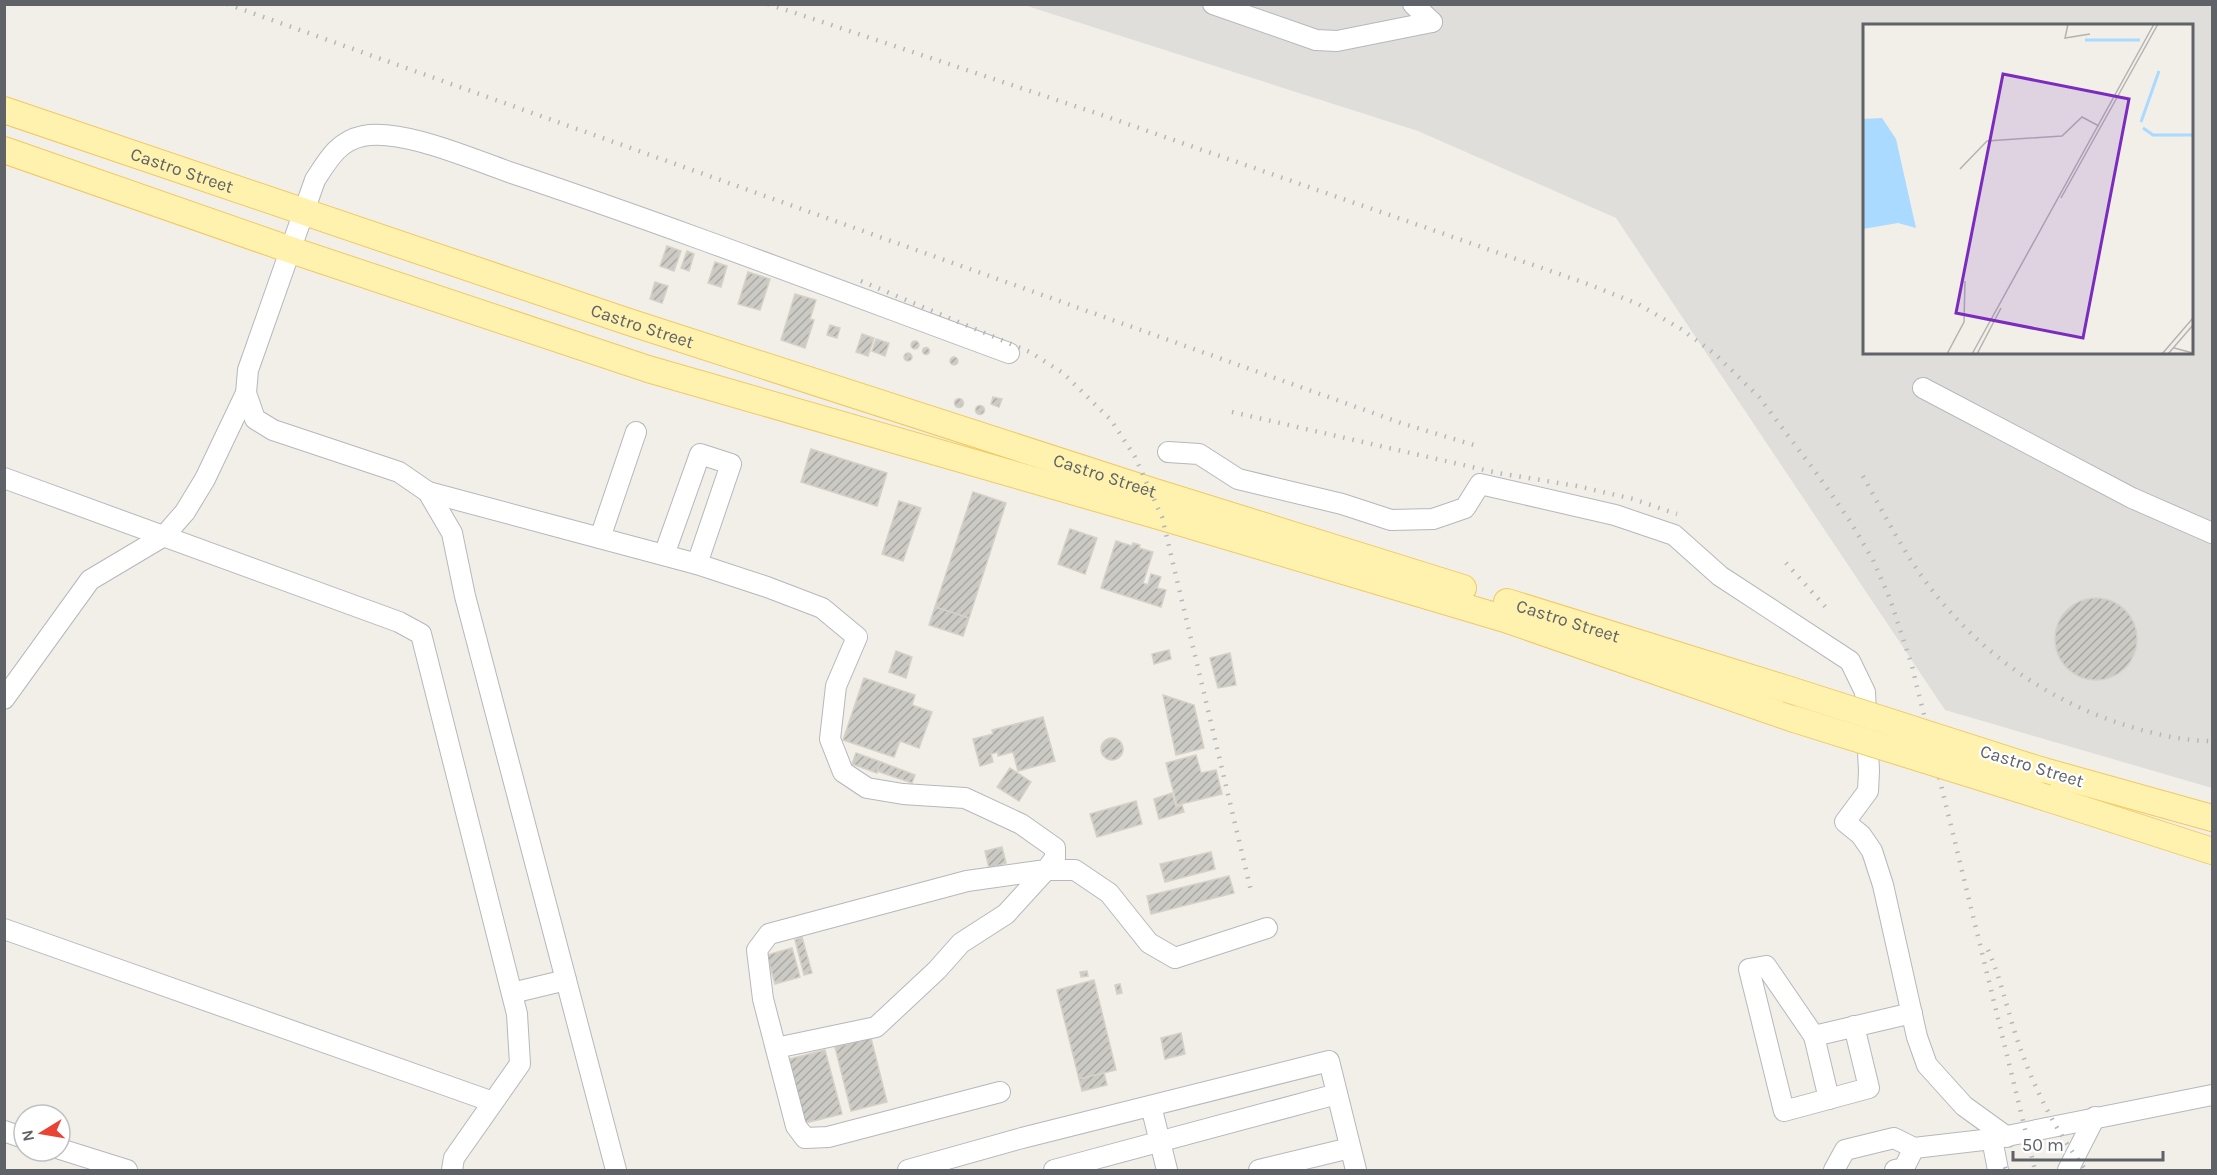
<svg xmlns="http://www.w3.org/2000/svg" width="2217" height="1175" font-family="Karla,sans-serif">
<defs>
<pattern id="building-hatch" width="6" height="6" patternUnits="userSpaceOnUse" patternTransform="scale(1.5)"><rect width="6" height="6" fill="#cccac5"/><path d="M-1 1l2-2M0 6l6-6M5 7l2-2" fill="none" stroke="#a9a8a4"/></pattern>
</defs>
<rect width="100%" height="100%" fill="#f1efe8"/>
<!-- industrial -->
<path fill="#e0deda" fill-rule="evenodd" d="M1024,5H2212V788L1945,710L1616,218L1418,131ZM1864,26H2192V352H1864Z"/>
<!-- building -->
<g fill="url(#building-hatch)" stroke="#d6d1c6" stroke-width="1.5">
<polygon points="667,246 681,251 674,271 660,266"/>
<polygon points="687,251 694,254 689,271 681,268"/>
<polygon points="715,262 727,266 721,287 708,283"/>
<polygon points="748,272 770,279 760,310 738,304"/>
<polygon points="655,282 668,286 662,303 650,299"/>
<polygon points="795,294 816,300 810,319 814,320 805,348 781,340"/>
<polygon points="830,325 840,328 837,338 827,335"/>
<polygon points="862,334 874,338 868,356 856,352"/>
<polygon points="876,339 889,343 885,356 872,351"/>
<circle cx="915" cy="345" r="4"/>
<circle cx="926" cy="351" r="3.5"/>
<circle cx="908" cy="357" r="4"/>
<circle cx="954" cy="361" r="4"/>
<polygon points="993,397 1002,399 999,407 991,404"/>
<circle cx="959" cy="403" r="4.5"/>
<circle cx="980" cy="410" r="4.5"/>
<polygon points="811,449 887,473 877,506 801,482"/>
<polygon points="973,492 1006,503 969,618 935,607"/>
<polygon points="899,501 921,508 903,561 882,554"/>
<polygon points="1070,529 1097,538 1085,574 1058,564"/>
<polygon points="1116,541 1132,546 1133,543 1140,545 1139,548 1153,552 1143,583 1148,585 1151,574 1161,577 1157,588 1166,590 1161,607 1101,588"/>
<circle cx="2096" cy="639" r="41"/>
<polygon points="935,607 969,618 963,636 929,625"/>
<polygon points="1169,650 1171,659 1154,664 1152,654"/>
<polygon points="896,651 912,657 906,678 889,672"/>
<polygon points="1230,653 1236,685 1218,688 1210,658"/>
<polygon points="864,678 915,695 912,705 932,712 919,748 900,741 894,757 843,740"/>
<polygon points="1163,695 1194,705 1204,748 1176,755"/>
<polygon points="1043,717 1055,761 1018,771 1013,752 998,756 998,752 991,754 993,762 980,766 973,739 993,734 992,730"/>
<circle cx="1112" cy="749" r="11"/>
<polygon points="856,753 881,762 877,773 852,764"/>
<polygon points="1196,755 1201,773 1216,770 1222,794 1177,805 1166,763"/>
<polygon points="881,762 915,775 912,783 877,771"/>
<polygon points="1010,768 1031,782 1019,801 997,787"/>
<polygon points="1172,793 1176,807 1182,805 1184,812 1159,819 1154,799"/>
<polygon points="1136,801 1142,824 1097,837 1090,814"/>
<polygon points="1002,847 1006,863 989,868 985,851"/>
<polygon points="1211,852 1215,869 1165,882 1160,864"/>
<polygon points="1229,876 1234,893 1151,914 1147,896"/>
<polygon points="802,937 812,973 804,975 795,940"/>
<polygon points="792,948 800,977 775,984 767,955"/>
<polygon points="1087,971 1088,976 1081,977 1080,972"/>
<polygon points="1094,980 1116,1070 1079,1079 1057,990"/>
<polygon points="1120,984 1122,993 1117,994 1115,985"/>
<polygon points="1181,1033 1185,1054 1165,1059 1161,1038"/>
<polygon points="871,1038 887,1102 851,1111 835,1047"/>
<polygon points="825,1050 842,1114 805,1123 789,1059"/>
<polygon points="1104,1073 1107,1085 1082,1091 1079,1079"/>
</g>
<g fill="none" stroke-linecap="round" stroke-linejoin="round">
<!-- minor casing -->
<g stroke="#b5b8bc" stroke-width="22">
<g id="minor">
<polyline points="1213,4 1316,40 1337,41 1432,22"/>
<polyline points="1413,4 1432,22"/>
<polyline points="1923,388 2132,498 2212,533"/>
<polyline points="1168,452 1199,454 1238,479 1342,504 1391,520 1433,519 1465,508 1480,484 1615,515 1674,535 1720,576 1850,661 1865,692 1869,771 1868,791 1845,822 1861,835 1872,851 1883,885 1917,1037 1927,1065 1964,1106 2007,1137"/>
<polyline points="4,478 399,622 421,634 517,1014 520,1064 454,1158 452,1170"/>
<path d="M428,492C518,516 607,540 697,564L731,464L700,454L664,555"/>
<polyline points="600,538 636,432"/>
<polyline points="697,564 767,587 822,608 857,637 836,686 830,739 843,772 867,788 903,794 965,798 1021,824 1055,848 1055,858 1046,870 967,881 769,934 757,950 763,999 796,1126 805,1138 828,1137 1000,1092"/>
<polyline points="4,699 90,580 164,536 185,512 205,479 246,393"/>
<polyline points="4,929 493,1102"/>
<polyline points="512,993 566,980"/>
<polyline points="1854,1026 1869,1088 1784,1111 1749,969 1766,966 1814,1036 1912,1013"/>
<polyline points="1814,1036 1829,1099"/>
<polyline points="776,1048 876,1027 937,970 961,943 1006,914 1046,870 1075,870 1109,893 1149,943 1175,958 1267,928"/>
<polyline points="1151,1106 1167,1170"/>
<polyline points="4,1131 24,1138"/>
<polyline points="1992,1139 1998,1170"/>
<polyline points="60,1149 127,1170"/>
<path d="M616,1170L465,596L452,533L428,492L399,472L273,430L255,419L246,393L248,370L315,180C328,160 338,141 363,136C402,128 474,160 512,173C679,229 843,292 1009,353"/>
<polyline points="908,1170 1022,1138 1329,1061 1356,1170"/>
<polyline points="1054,1170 1337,1094"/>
<polyline points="1259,1170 1350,1148"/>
<polyline points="1834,1170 1845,1150 1894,1138 1914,1148 1992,1139 2212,1095"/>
<polyline points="1895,1170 1904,1168 1914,1148"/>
<polyline points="2068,1170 2095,1117"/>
</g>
</g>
<!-- major casing -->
<g stroke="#f2c960" stroke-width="28">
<g id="major">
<path id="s1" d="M4,110L626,321L1152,491L1463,588"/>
<polyline points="4,150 291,250 648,369 1162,517 1505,619 1794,719"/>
<path id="s2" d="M1507,602L1787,689"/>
<polyline points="2040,770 2212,818"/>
<polyline points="2047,798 2212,851"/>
</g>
</g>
<!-- minor -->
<use href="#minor" stroke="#fff" stroke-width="20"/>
<!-- major -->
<use href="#major" stroke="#fff2af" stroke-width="26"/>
<!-- rail -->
<g stroke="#b6b7b8" stroke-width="4.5" stroke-dasharray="1.5 8" stroke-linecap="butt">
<polyline points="227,4 1404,424 1474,445"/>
<polyline points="768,4 1093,112 1588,284 1638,304 1681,329 1715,354 1759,397 1817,474 1850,521 1873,560 1890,599 1912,666 2035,1170"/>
<polyline points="861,281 1030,352 1063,373 1111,420 1135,457 1162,517 1252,895"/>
<polyline points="1232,412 1498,473 1577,486 1633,499 1677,514"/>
<path d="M1863,476C1882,510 1900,546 1923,578C1971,644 2033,692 2110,720C2142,731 2178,741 2212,741"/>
<polyline points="1786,563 1830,612"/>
<path d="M1988,950C2001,979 2007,1009 2017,1039C2033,1086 2055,1131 2086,1170"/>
<polyline points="2005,1167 2006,1170"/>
</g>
<!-- major-bridge casing -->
<g stroke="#f2c960" stroke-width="28" stroke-linecap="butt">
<g id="major-bridge">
<polyline points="1787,689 2040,770"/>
<polyline points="1794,719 2047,798"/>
</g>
</g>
<!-- major-bridge -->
<use href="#major-bridge" stroke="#fff2af" stroke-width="26"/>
</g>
<g text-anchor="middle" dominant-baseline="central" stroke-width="4.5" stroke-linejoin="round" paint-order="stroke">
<!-- street labels -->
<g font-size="18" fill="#5f6368" stroke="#fff">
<text stroke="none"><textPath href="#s1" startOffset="188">Castro Street</textPath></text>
<text stroke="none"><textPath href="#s1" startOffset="674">Castro Street</textPath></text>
<text stroke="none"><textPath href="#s1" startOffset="1160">Castro Street</textPath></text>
<text stroke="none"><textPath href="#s2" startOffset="64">Castro Street</textPath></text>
<text transform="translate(2032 766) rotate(17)">Castro Street</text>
</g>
</g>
<!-- overview -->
<g transform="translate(1863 24)">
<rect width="330" height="330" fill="#f1efe8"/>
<path d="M19,94L33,115L53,204L35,199L0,205V95Z" fill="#aadaff"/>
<path fill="none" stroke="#aadaff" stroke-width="3" d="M222,16H277M278,98L296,47M280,104L290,111H330"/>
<path fill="none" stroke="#b3b3b1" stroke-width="1.5" d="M205,0L202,14L227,10M97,145L124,117L199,112L219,93L236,102M198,174L295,0M311,324L330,329M84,330L101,298L102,257M109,330L291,0M114,330L138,284M299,330L330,294M305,330L330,301"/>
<path fill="#7b2cbf" fill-opacity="0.15" stroke="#7b2cbf" stroke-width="3" d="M140,50L266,75L220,314L93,289Z"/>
<rect width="330" height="330" fill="none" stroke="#5f6368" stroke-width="3"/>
</g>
<!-- border -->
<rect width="2217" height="1175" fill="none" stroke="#5f6368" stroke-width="12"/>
<!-- north arrow -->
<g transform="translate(42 1133) rotate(259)"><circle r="28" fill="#ffffff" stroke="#bfc1c3" stroke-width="1.5"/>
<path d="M0-4.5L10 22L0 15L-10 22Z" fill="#ea4335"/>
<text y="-9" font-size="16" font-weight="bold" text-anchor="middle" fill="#5f6368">N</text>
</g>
<!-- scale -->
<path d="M2013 1151v9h150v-9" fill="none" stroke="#5f6368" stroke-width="3"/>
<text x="2022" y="1151" font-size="18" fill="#5f6368" stroke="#ffffff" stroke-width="4.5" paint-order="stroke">50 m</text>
</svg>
